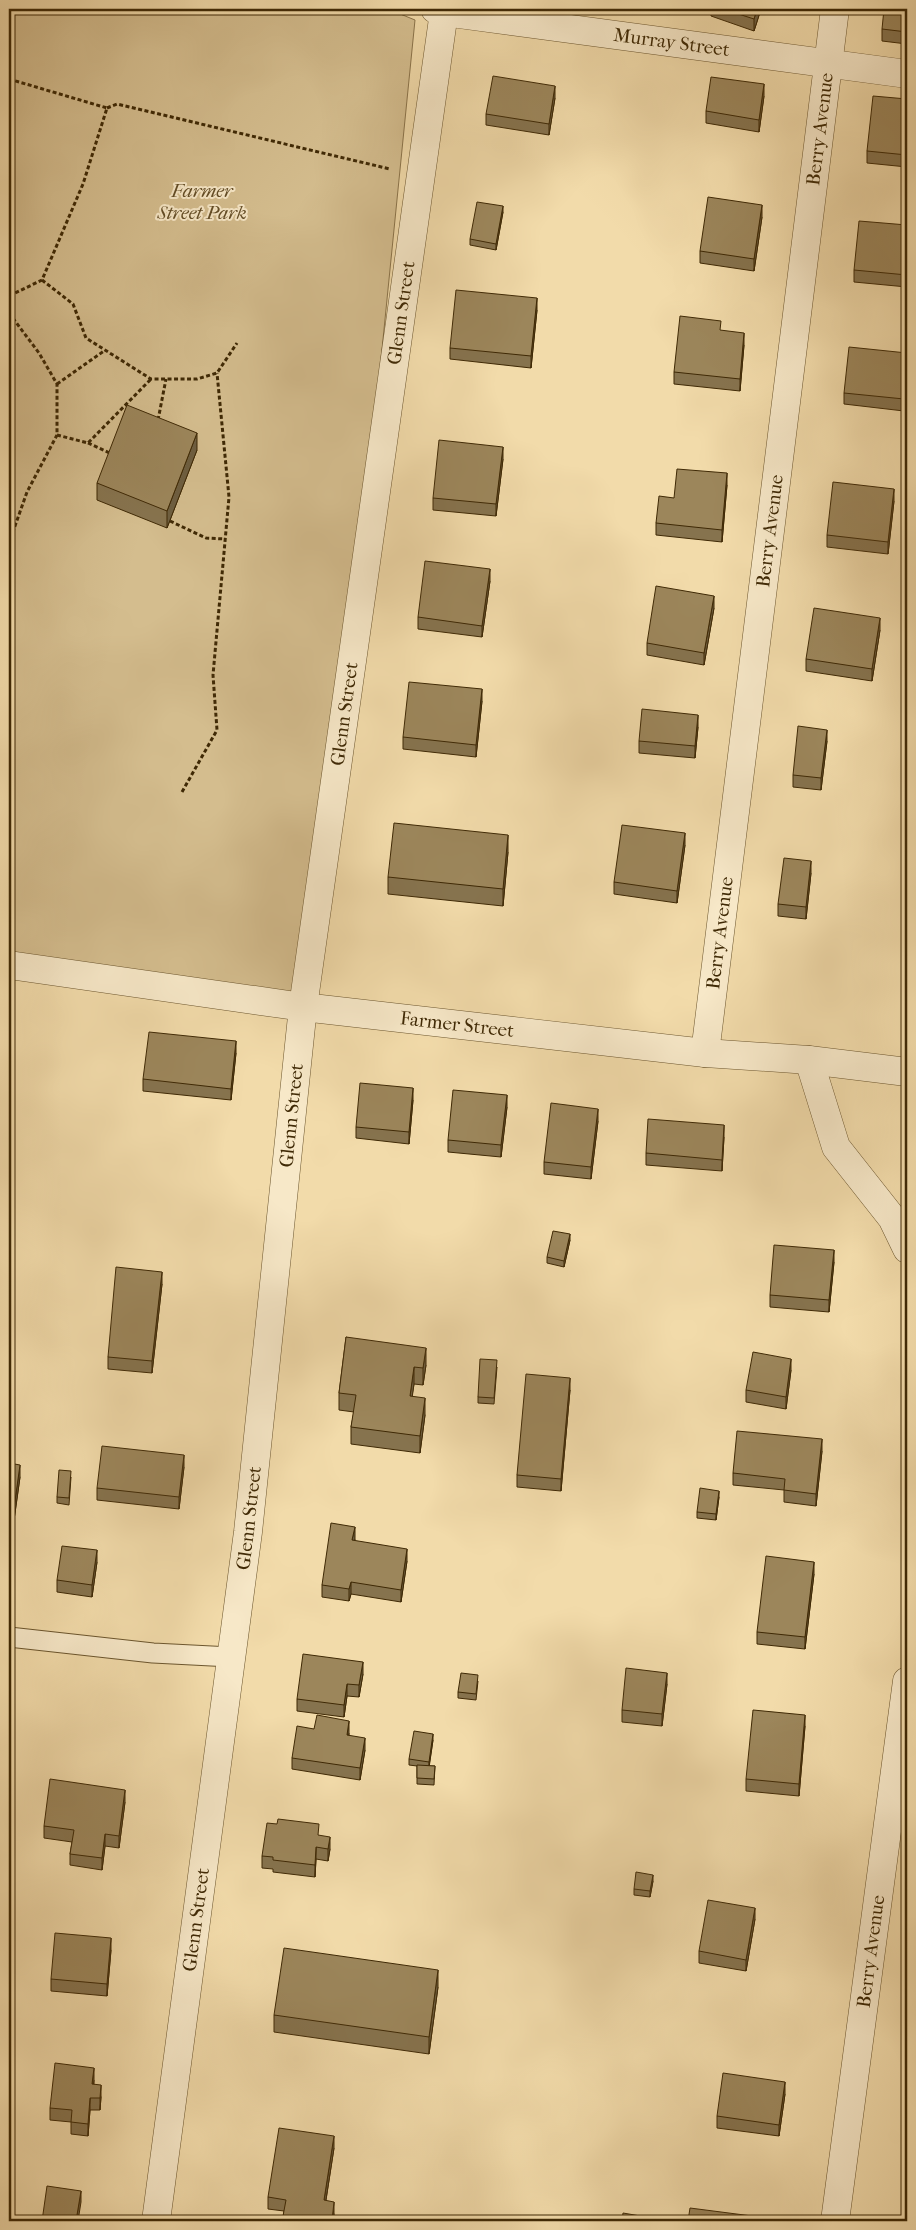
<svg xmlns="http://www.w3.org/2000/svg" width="916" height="2230" font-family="'IM FELL French Canon',serif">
<rect width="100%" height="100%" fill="#f2dbaa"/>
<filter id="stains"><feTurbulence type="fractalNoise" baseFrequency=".004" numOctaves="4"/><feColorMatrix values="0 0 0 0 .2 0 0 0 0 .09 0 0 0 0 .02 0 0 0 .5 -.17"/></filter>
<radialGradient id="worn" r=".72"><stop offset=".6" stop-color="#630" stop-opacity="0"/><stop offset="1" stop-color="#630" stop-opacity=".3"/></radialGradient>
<!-- green -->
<polygon fill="#d4bd8e" stroke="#8a734a" points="9,9 388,9 415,20 316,1008 9,969"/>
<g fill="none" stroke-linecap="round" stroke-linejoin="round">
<!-- service casing -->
<g stroke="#6c562e" stroke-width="21">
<polyline id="service" points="9,1637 153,1653 231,1657"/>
</g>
<!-- minor casing -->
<g stroke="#6c562e" stroke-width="29">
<g id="minor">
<path id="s1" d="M435,9L444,12L907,74"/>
<path id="s2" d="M705,1053L835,9"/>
<polyline points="809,1060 836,1147 892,1218 907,1249"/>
<path id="s3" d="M156,2221L248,1532L303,1007L444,12"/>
<path id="s4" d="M835,2221L907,1681"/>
</g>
</g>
<!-- tertiary casing -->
<g stroke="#6c562e" stroke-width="29">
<g id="tertiary">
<path id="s5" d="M9,965L303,1007L705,1053L809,1060L907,1072"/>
</g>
</g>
<!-- path -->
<g stroke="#3f2905" stroke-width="3" stroke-dasharray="4 2.5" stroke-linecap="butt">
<polyline points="9,79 107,108 83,184 42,280 9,296"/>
<polyline points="107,108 117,104 390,169"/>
<polyline points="42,280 73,304 86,338 151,379 197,379 217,373 237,343"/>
<polyline points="9,313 39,353 57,384 57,435 27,492 9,543"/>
<polyline points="57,384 104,351"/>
<polyline points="158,420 166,379"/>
<polyline points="57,435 88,443 151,379"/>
<polyline points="88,443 112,454"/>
<polyline points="170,521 206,538 225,539"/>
<polyline points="182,792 217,730 213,675 229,497 217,373"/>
</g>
<!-- service -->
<use href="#service" stroke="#f7e8c8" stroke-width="19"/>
<!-- minor -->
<use href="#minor" stroke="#f7e8c8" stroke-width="28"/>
<!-- tertiary -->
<use href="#tertiary" stroke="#f7e8c8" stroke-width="28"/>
</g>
<!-- wall -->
<g fill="#86734e" stroke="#3f2905">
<polygon points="711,9 761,9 754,31 711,16"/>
<polygon points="907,9 907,44 882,41 882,29"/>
<polygon points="764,96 759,132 706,123 706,111"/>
<polygon points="555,98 549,135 486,125 486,114"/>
<polygon points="907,99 907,167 867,163 867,151"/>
<polygon points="503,212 496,250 470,245 470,239"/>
<polygon points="762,217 754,271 700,263 700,251"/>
<polygon points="907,225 907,287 854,282 854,270"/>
<polygon points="537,310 531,368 450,359 450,348"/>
<polygon points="721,331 744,345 740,391 674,384 674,372"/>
<polygon points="907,353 907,384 904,411 844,404 844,393"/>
<polygon points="197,450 167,528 97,500 97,483"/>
<polygon points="503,459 496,516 433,510 433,498"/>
<polygon points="727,485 722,542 656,535 656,523 674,498"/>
<polygon points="894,501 888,554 827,547 827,535"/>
<polygon points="490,581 482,637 418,629 418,617"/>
<polygon points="714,608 704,665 647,655 647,643"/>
<polygon points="880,630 872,681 806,671 806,659"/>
<polygon points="482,701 476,757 403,749 403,737"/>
<polygon points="698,727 695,758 639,753 639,741"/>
<polygon points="827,741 821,790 793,787 793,775"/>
<polygon points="685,845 677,903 614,894 614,882"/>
<polygon points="508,852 503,906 388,894 388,877"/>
<polygon points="811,873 806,919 778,916 778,904"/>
<polygon points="236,1053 231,1100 143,1091 143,1079"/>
<polygon points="413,1100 409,1144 356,1138 356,1127"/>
<polygon points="507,1107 501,1157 448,1152 448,1140"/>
<polygon points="598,1121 591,1179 544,1174 544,1162"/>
<polygon points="724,1137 722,1171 646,1165 646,1153"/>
<polygon points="570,1240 564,1267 547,1263 547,1257"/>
<polygon points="834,1262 829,1312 770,1307 770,1295"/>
<polygon points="162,1284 152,1373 108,1369 108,1357"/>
<polygon points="346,1337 426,1365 423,1385 414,1384 412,1396 425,1415 420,1453 351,1444 351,1427 354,1412 339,1410 339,1393"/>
<polygon points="497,1367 494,1404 478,1403 478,1397"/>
<polygon points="791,1370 786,1409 746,1402 746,1390"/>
<polygon points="570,1390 561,1491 517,1487 517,1475"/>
<polygon points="822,1451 816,1506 784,1502 784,1490 733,1485 733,1473"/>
<polygon points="9,1463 20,1477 14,1520 9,1519"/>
<polygon points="184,1467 179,1509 97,1500 97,1488"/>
<polygon points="71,1477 69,1505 57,1503 57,1497"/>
<polygon points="719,1497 716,1520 697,1518 697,1512"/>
<polygon points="355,1539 354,1541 407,1561 401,1602 351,1594 349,1601 322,1597 322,1585"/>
<polygon points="97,1562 92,1597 57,1592 57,1580"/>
<polygon points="814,1574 805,1649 757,1644 757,1632"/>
<polygon points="363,1674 359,1697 347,1696 344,1717 297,1711 297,1699"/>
<polygon points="478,1681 476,1700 458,1698 458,1692"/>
<polygon points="667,1684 662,1726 622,1722 622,1710"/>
<polygon points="805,1726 799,1796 746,1791 746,1779"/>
<polygon points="314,1729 349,1733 349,1736 365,1750 360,1780 292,1769 292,1758"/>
<polygon points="433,1740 429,1766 435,1766 434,1785 417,1784 417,1766 409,1765 409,1759"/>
<polygon points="125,1802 119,1848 105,1846 102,1870 70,1865 70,1854 72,1842 44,1838 44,1826"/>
<polygon points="319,1836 330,1849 328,1861 316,1859 315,1877 273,1872 273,1869 262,1868 262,1856"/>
<polygon points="653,1881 650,1897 634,1895 634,1889"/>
<polygon points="755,1919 746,1971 699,1963 699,1951"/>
<polygon points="111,1950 107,1996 51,1991 51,1979"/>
<polygon points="438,1987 429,2054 274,2032 274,2015"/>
<polygon points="94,2080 94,2084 101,2097 100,2110 90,2110 88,2136 71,2134 71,2122 50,2120 50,2108"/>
<polygon points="785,2094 779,2136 717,2128 717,2116"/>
<polygon points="334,2148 326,2200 334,2214 333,2221 283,2221 284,2211 268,2209 268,2197"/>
</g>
<!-- shaded-wall -->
<g fill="#6d5e40" stroke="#3f2905">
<polygon points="757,9 761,9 754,31 754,19"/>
<polygon points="764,84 764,96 759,132 759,120"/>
<polygon points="555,86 555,98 549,135 549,124"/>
<polygon points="762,205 762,217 754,271 754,259"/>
<polygon points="503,206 503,212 496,250 496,244"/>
<polygon points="537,298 537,310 531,368 531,356"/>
<polygon points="744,333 744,345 740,391 740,379"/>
<polygon points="907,372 907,384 904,411 904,399"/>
<polygon points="197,433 197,450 167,528 167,511"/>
<polygon points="503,447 503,459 496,516 496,504"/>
<polygon points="727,473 727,485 722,542 722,530"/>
<polygon points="894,489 894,501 888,554 888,542"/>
<polygon points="490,569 490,581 482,637 482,626"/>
<polygon points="714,596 714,608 704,665 704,653"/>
<polygon points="880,618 880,630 872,681 872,669"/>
<polygon points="482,689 482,701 476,757 476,745"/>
<polygon points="698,715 698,727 695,758 695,746"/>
<polygon points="827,730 827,741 821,790 821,778"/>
<polygon points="685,833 685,845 677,903 677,891"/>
<polygon points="508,835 508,852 503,906 503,889"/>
<polygon points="811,861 811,873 806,919 806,907"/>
<polygon points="236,1041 236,1053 231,1100 231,1089"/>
<polygon points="413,1088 413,1100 409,1144 409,1132"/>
<polygon points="507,1095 507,1107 501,1157 501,1145"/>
<polygon points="598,1109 598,1121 591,1179 591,1167"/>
<polygon points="724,1125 724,1137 722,1171 722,1160"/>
<polygon points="570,1234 570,1240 564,1267 564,1261"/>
<polygon points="834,1250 834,1262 829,1312 829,1300"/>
<polygon points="162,1272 162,1284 152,1373 152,1361"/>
<polygon points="426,1348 426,1365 423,1385 423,1368"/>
<polygon points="791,1359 791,1370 786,1409 786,1397"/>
<polygon points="414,1367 414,1384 410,1413 410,1396"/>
<polygon points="570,1378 570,1390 561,1491 561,1479"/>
<polygon points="425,1398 425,1415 420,1453 420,1436"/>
<polygon points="822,1439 822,1451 816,1506 816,1494"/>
<polygon points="184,1455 184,1467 179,1509 179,1497"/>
<polygon points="20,1465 20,1477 14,1520 14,1508"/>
<polygon points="719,1491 719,1497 716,1520 716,1514"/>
<polygon points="355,1527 355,1539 352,1552 352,1540"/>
<polygon points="407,1549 407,1561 401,1602 401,1590"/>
<polygon points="97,1550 97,1562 92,1597 92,1585"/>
<polygon points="814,1562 814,1574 805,1649 805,1637"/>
<polygon points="351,1582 351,1594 349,1601 349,1589"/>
<polygon points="363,1662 363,1674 359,1697 359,1685"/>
<polygon points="667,1673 667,1684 662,1726 662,1714"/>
<polygon points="347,1684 347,1696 344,1717 344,1705"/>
<polygon points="805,1715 805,1726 799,1796 799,1784"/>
<polygon points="349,1721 349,1733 347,1747 347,1735"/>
<polygon points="433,1734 433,1740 429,1768 429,1762"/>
<polygon points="365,1738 365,1750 360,1780 360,1768"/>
<polygon points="125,1790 125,1802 119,1848 119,1836"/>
<polygon points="105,1834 105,1846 102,1870 102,1858"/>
<polygon points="330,1837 330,1849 328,1861 328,1849"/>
<polygon points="316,1847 316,1859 315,1877 315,1865"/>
<polygon points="653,1875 653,1881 650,1897 650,1891"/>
<polygon points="755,1908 755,1919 746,1971 746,1960"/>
<polygon points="111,1938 111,1950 107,1996 107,1984"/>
<polygon points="438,1970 438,1987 429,2054 429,2037"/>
<polygon points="94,2068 94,2080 92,2096 92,2084"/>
<polygon points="785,2082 785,2094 779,2136 779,2125"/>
<polygon points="101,2085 101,2097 100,2110 100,2098"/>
<polygon points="90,2098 90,2110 88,2136 88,2124"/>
<polygon points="334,2136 334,2148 324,2212 324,2200"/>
<polygon points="81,2191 81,2202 78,2221 76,2221"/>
<polygon points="334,2202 334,2214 333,2221 332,2221"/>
</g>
<!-- building -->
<g fill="#9c865b" stroke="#3f2905">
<polygon points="723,9 757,9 754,19"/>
<polygon points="884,9 907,9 907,32 882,29"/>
<polygon points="493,76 555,86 549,124 486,114"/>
<polygon points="711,77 764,84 759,120 706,111"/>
<polygon points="873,96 907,99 907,155 867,151"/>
<polygon points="708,197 762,205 754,259 700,251"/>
<polygon points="477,202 503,206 496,244 470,239"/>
<polygon points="859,221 907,225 907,275 854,270"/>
<polygon points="456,290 537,298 531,356 450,348"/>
<polygon points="680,316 721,321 720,330 744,333 740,379 674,372"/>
<polygon points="849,347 907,353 907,372 904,399 844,393"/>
<polygon points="127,405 197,433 167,511 97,483"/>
<polygon points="439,440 503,447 496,504 433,498"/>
<polygon points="677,469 727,473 722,530 656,523 659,496 674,498"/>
<polygon points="833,482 894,489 888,542 827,535"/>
<polygon points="425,561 490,569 482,626 418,617"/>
<polygon points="656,586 714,596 704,653 647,643"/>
<polygon points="814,608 880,618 872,669 806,659"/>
<polygon points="409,682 482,689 476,745 403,737"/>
<polygon points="642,709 698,715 695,746 639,741"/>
<polygon points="798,726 827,730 821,778 793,775"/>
<polygon points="394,823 508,835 503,889 388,877"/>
<polygon points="622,825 685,833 677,891 614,882"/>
<polygon points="784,858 811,861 806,907 778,904"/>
<polygon points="149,1032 236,1041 231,1089 143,1079"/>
<polygon points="360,1083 413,1088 409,1132 356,1127"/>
<polygon points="453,1090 507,1095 501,1145 448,1140"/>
<polygon points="551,1103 598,1109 591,1167 544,1162"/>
<polygon points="648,1119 724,1125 722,1160 646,1153"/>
<polygon points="553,1231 570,1234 564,1261 547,1257"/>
<polygon points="774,1245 834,1250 829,1300 770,1295"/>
<polygon points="116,1267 162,1272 152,1361 108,1357"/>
<polygon points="346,1337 426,1348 423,1368 414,1367 410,1396 425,1398 420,1436 351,1427 356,1395 339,1393"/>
<polygon points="753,1352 791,1359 786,1397 746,1390"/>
<polygon points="480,1359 497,1360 494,1398 478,1397"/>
<polygon points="526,1374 570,1378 561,1479 517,1475"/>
<polygon points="737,1431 822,1439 816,1494 784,1490 785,1479 733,1473"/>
<polygon points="102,1446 184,1455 179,1497 97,1488"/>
<polygon points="9,1463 20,1465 14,1508 9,1507"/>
<polygon points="59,1470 71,1471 69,1498 57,1497"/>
<polygon points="700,1488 719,1491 716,1514 697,1512"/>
<polygon points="331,1523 355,1527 352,1540 407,1549 401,1590 351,1582 349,1589 322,1585"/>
<polygon points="62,1546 97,1550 92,1585 57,1580"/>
<polygon points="766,1556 814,1562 805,1637 757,1632"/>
<polygon points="303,1654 363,1662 359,1685 347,1684 344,1705 297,1699"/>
<polygon points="626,1668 667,1673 662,1714 622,1710"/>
<polygon points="461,1673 478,1675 476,1694 458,1692"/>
<polygon points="753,1710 805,1715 799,1784 746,1779"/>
<polygon points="317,1715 349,1721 347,1735 365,1738 360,1768 292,1758 297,1726 314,1729"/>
<polygon points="414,1731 433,1734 429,1762 409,1759"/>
<polygon points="417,1765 435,1766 434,1779 417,1778"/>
<polygon points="50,1779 125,1790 119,1836 105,1834 102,1858 70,1854 74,1830 44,1826"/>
<polygon points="278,1819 319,1824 318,1835 330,1837 328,1849 316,1847 315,1865 273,1860 273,1857 262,1856 267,1823 277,1824"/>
<polygon points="636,1872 653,1875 650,1891 634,1889"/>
<polygon points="708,1900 755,1908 746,1960 699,1951"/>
<polygon points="55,1933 111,1938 107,1984 51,1979"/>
<polygon points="284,1948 438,1970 429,2037 274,2015"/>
<polygon points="55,2063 94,2068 92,2084 101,2085 100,2098 90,2098 88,2124 71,2122 72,2110 50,2108"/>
<polygon points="723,2073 785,2082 779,2125 717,2116"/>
<polygon points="279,2128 334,2136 324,2200 334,2202 332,2221 315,2221 283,2216 286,2200 268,2197"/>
<polygon points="47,2186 81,2191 76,2221 42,2221"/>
<polygon points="690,2208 752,2216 751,2221 688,2221"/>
<polygon points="623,2213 652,2218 651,2221 622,2221"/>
</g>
<g text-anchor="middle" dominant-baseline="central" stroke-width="4" stroke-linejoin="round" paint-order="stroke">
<!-- street labels -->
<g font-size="19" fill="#3f2905" stroke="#f7e8c8">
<text stroke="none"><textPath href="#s1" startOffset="239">Murray Street</textPath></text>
<text stroke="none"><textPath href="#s2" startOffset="931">Berry Avenue</textPath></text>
<text stroke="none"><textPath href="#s3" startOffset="1924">Glenn Street</textPath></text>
<text stroke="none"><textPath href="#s2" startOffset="526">Berry Avenue</textPath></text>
<text stroke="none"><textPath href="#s3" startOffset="1519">Glenn Street</textPath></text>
<text stroke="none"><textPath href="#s2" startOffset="121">Berry Avenue</textPath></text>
<text stroke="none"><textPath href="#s5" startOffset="452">Farmer Street</textPath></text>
<text stroke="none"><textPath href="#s3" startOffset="1114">Glenn Street</textPath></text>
<text stroke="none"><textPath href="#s3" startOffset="709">Glenn Street</textPath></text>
<text stroke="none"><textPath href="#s3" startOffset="304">Glenn Street</textPath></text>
<text stroke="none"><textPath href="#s4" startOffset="272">Berry Avenue</textPath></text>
</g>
<!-- park labels -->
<g font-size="19" font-style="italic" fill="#644e27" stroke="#f7e8c8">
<text x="202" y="191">Farmer<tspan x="202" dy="22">Street Park</tspan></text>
</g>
</g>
<!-- margin -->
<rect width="916" height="2230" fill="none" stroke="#f2dbaa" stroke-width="30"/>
<rect x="10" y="10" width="896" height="2210" fill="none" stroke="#3f2905" stroke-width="2.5"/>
<rect x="15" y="15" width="886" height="2200" fill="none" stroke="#3f2905"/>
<rect width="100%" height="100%" filter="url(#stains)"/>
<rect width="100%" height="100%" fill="url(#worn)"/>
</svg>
